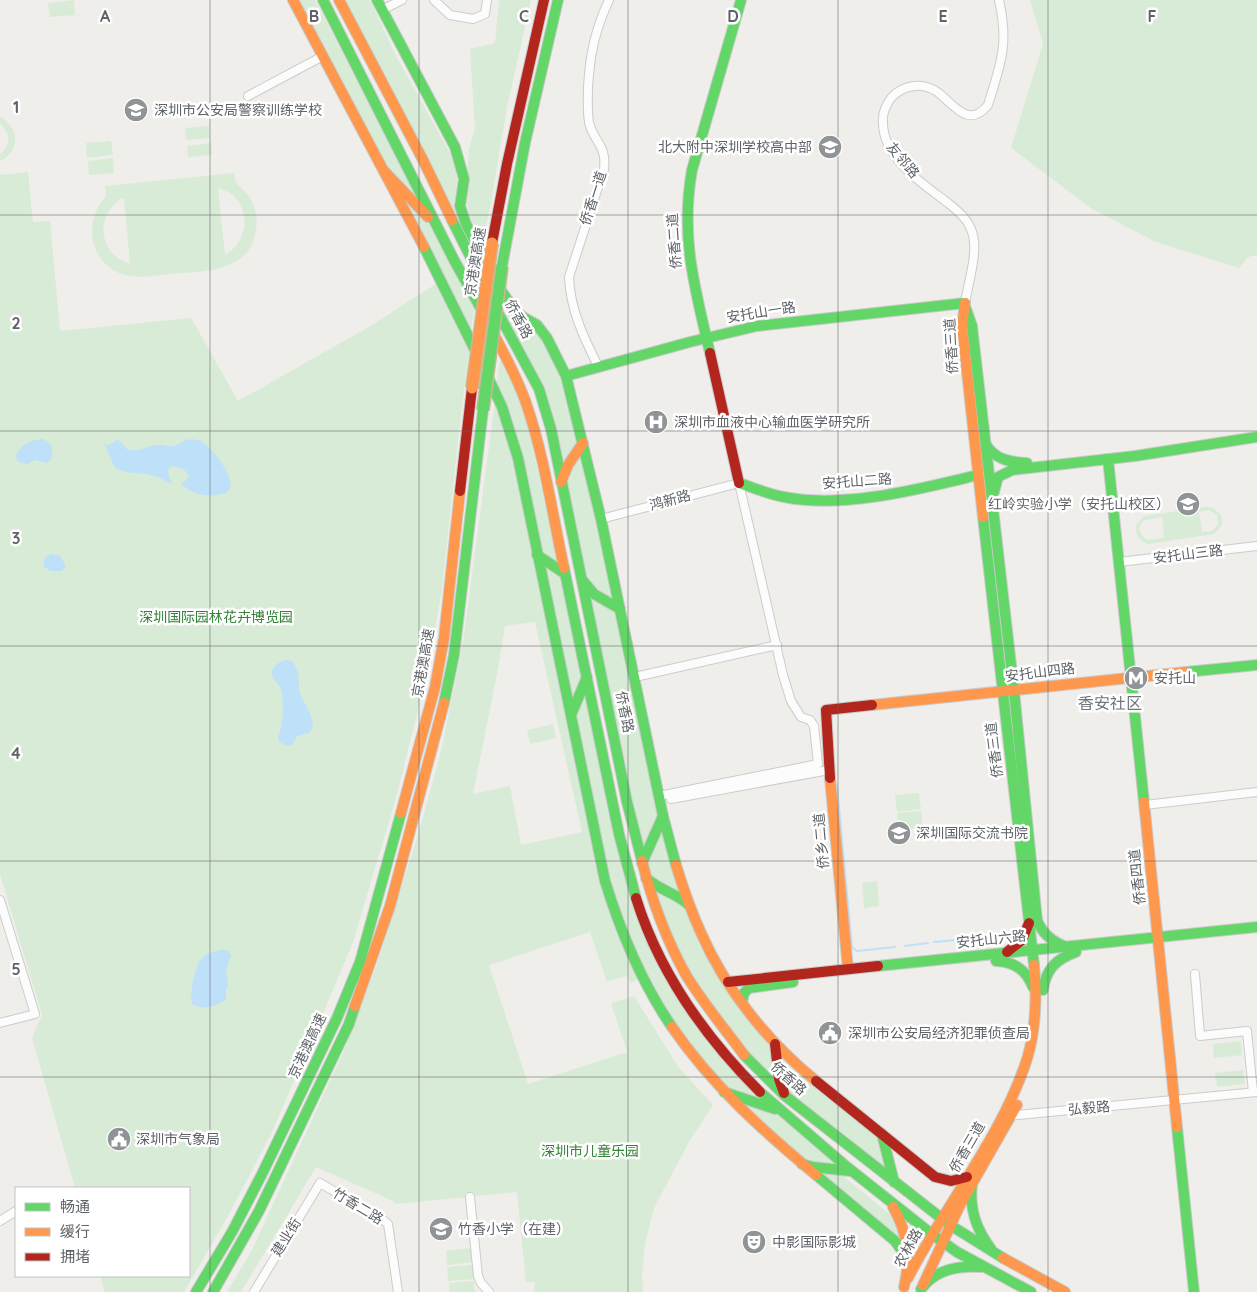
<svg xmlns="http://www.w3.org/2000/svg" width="1257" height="1292" font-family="Quicksand,'Noto Sans SC',sans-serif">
<rect width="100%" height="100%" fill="#efeeea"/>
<!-- green -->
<g fill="#d8ebd6" fill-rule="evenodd">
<polygon points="74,0 75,15 50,17 48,3"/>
<polygon points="297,0 315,0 421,204 383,169"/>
<polygon points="343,0 370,0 396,56 455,162 457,181 454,206 482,261 481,265"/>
<polygon points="499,0 531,0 507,107 489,214 482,241 469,214 466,196 469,149 475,128 470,49 495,43"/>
<polygon points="1030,0 1257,0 1257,255 1248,257 1239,268 1156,242 1092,209 1011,148 1043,44"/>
<path d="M0,117C20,127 20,152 0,161V154C11,146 11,133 0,124Z"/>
<polygon points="209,126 210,138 186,140 185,128"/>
<polygon points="111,141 113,155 87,158 86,143"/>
<polygon points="211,143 212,155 188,157 187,146"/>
<polygon points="113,158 114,173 89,175 88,161"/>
<polygon points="28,172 33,222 50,221 60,331 191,318 238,401 367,328 439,282 470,346 460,422 442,590 423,690 396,798 353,942 314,1035 271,1134 228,1216 184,1292 105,1292 100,1276 189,1276 189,1188 75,1188 32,1038 42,1015 0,874 0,175"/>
<path d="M234,173C235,186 240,185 247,194C255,204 258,217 256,230C250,273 204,271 171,274C156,275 140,279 125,275C88,264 83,222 106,196L105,186ZM218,188C251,196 253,239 225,255ZM123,198H124L130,264C98,254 94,214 123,198Z"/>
<polygon points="403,197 433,228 475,307 470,336 401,199"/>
<polygon points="508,307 542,337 561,374 577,443 564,467 541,383 507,316"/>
<polygon points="500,360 523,405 559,566 539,553 496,390"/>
<path d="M495,401L516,467L602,878L639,979L630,983L627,975L607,982L590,932L489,965L528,1084L627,1052L611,1003L634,996L679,1068L713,1105L689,1142L654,1208L645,1244L642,1273L643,1292H534L535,1282H526L517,1192L395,1204L393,1201L316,1167L241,1292H227L252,1250L345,1048L376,967L418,835L440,756L463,643ZM535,622L582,832L521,845L510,786L473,794L497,674L505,626Z"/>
<polygon points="582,449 614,600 588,583 566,478"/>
<path d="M1206,507L1214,508L1222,517V525L1214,534L1148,544C1139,541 1135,534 1136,525L1144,516ZM1209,510L1217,515L1218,524L1212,531L1202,532L1199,512ZM1162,517L1164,538L1148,540L1143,537L1139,529L1143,521Z"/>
<polygon points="540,562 561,574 583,682 570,704"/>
<polygon points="590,594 615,610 659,825 641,851"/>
<polygon points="585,691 653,953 762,1100 730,1092 717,1081 678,1031 646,980 611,893 572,717"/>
<polygon points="553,724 556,738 530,744 527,730"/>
<polygon points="919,793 921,809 897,812 895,795"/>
<polygon points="921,811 923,827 899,830 897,813"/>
<polygon points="662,832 681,892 675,892 650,876 647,855"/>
<polygon points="877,881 879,906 864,908 862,883"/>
<path d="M655,891L684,905L698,942L711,966L773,1048L775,1079C751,1054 726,1029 708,1001C685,966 669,929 655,891Z"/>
<polygon points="1241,1041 1242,1055 1214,1058 1213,1044"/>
<polygon points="780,1054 876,1135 888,1170 834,1130 787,1090"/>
<polygon points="1243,1070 1245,1084 1217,1087 1215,1073"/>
<polygon points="752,1105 769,1108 835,1165 810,1163 750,1109"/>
<polygon points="837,1171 894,1218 905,1245 820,1172"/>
<polygon points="471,1248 473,1262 447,1265 446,1251"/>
<polygon points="473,1265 474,1279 448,1281 447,1267"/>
<polygon points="474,1281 475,1292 449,1292 449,1283"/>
</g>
<!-- water -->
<g fill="#bfe0f9">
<path d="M42,439C53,442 54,451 50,461L46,463L35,460L27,464L17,461L16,456C20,444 31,440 42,439Z"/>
<path d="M118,439L128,450C143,452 147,445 158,445C163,444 167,447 173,446C183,444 183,437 198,440C210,443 235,477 230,488C229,492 225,493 221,494C206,498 194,494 181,485L189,476C186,469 179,467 172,466L168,469L169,477L172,483H169C149,469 135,477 115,468L104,443L108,446Z"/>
<path d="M51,554L60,556L66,566L62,571H51L44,567C43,560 44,557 51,554Z"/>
<path d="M286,660L292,661C303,677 296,684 301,696C307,708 312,713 313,727L309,733L297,736L292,745L288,746L279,742L278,738C283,726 285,699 280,687C277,682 272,679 272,673C272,665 280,662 286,660Z"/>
<path d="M223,949L228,951L231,956L226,970L228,985L226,990V999C217,1006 203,1011 192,1004C189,994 195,963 204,956C209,952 217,951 223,949Z"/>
</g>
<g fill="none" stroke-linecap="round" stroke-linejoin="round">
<!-- stream -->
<g stroke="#bfe0f9" stroke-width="2">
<polyline points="837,785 852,947 857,951 895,947"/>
<polyline points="934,942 967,939"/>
<polyline points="905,946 928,943"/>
</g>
<!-- street casing -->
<g stroke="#cbcccc" stroke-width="10">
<g id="street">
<polyline points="434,0 450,15 473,19 485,14 487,0"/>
<polyline points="382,10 402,0"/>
<polyline points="248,96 323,56"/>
<path d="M965,303C968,283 979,251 972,232C968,219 958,211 948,203C923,184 883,158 883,123C882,114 886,105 891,98C897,91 905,87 914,86C922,85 929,87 936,91C953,103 968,130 988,105C1001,63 1009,44 999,0"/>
<path d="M598,366C584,338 570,309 569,277L604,169C607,144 593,142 589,122C587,110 588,98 588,87C590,54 595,30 609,0"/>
<polyline points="601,519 739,483 783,675 791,701 801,717 810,720 814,726 818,764 659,796"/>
<polyline points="1119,562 1257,546"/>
<polyline points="635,677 777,645"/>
<polyline points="671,799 829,770"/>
<polyline points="1145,805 1257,792"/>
<polyline points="0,900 35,1014 0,1023"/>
<polyline points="1195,974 1200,1036 1247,1031 1253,1092"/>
<polyline points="1007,1116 1257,1092"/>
<polyline points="470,1197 478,1276 481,1283 489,1292"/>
<polyline points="0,1221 16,1211"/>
<polyline points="254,1292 320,1183 382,1219 388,1224 398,1292"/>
</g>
</g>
<!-- fast casing -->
<g stroke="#cacacb" stroke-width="12">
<g id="fast">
<polyline points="323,0 454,260 484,314"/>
<polyline points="377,0 455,147 464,179 460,206 466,224 489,269"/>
<polyline points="452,220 487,290"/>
<polyline points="424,247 476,352"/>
<polyline points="502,266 525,143 558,0"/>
<polyline points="498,286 513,308 523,317 537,325 547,338 566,376 601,519 663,816 676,865"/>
<polyline points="495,307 539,389 551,429 627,802 642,861"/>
<polyline points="966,309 972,326 1014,691 1037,920"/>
<path d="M710,353C695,289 680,237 692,170L741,0"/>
<polyline points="566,376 690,342 757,326 965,303"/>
<path d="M488,377L502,407L518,458L605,881C621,933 641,982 672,1027"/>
<path d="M986,445C996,460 1010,462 1027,463"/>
<polyline points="1108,459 1144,802"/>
<path d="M739,483C754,488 768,494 784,497C844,509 919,489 978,475"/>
<polyline points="994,492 998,477 1012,470 1135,456 1257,437"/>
<polyline points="983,517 1034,965"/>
<polyline points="537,555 564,573"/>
<polyline points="564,568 619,834 636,898"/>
<polyline points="584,582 594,594 620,609"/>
<polyline points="1186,672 1257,665"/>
<polyline points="444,703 454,655 483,410"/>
<polyline points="571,715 587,677"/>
<polyline points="642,863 663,816"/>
<path d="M646,878C659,890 676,893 689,905"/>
<path d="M1037,920C1042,933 1051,941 1064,946"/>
<path d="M996,961C1015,962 1026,970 1033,987"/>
<polyline points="878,966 1257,927"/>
<path d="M1043,990C1046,969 1056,959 1076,952"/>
<polyline points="742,1002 744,993 749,988 793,982"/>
<polyline points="744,1055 784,1095 950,1225 1003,1258"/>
<polyline points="724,1092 775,1109"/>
<polyline points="760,1092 847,1167 929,1232 957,1252 1031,1292"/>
<polyline points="1177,1127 1194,1292"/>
<polyline points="882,1134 894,1182"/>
<polyline points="802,1164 813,1167 850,1171"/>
<polyline points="816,1175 895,1241 908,1259"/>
<path d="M972,1184C969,1209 976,1229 991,1249"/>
<path d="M921,1289C936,1269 957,1266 981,1267"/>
<polyline points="196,1292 232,1232 262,1174 337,1018 360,962 401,813"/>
<polyline points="213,1292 259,1211 349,1024 355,1006"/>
</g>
</g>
<!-- slow casing -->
<g stroke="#cacacb" stroke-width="12">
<g id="slow">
<polyline points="293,0 424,247"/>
<polyline points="339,0 423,160 452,220"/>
<polyline points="384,171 428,217"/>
<polyline points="965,303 962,327 983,517"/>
<path d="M492,331C504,353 516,376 525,400C544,454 552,512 564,568"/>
<polyline points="561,482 568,465 583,443"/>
<polyline points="872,705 1186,672"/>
<polyline points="830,778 848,969"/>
<polyline points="1144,802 1177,1127"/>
<polyline points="401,813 435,687 444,638 460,491"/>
<path d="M642,861C652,901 666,939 686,975C703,1003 725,1029 744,1055"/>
<path d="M676,865C683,888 691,911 701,933C726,990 768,1042 816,1081"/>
<polyline points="355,1006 390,906 444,703"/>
<path d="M672,1027C712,1085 762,1130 816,1175"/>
<path d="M893,1207C908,1233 911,1258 904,1287"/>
<polyline points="1003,1258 1065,1292"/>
<path d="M908,1278C945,1205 1002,1137 1027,1059C1036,1030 1037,994 1034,965"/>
<polyline points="923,1285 960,1205 1017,1105"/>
</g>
</g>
<!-- jam casing -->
<g stroke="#cacacb" stroke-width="12">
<g id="jam">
<polyline points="492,243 507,164 544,0"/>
<polyline points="710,353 739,483"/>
<polyline points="460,491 472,388"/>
<polyline points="830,778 826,710 872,705"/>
<path d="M636,898C659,972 706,1038 760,1092"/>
<polyline points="1007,952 1022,940 1029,923"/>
<polyline points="728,982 878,966"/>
<polyline points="775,1044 779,1079 784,1093"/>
<polyline points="816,1081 935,1177 951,1181 967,1177"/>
</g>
</g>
<!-- street -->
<use href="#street" stroke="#fdfcfc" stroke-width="8"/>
<!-- fast -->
<use href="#fast" stroke="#63d668" stroke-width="10"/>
<!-- slow -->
<use href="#slow" stroke="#ff974d" stroke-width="10"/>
<!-- jam -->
<use href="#jam" stroke="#b3261e" stroke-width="10"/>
<!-- fast-bridge casing -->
<g stroke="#c8b996" stroke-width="14" stroke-linecap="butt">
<polyline id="fast-bridge" points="483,410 502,266"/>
</g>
<!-- slow-bridge casing -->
<g stroke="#c8b996" stroke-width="14" stroke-linecap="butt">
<polyline id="slow-bridge" points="472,388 492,243"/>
</g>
<!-- fast-bridge -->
<use href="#fast-bridge" stroke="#63d668" stroke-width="11"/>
<!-- slow-bridge -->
<use href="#slow-bridge" stroke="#ff974d" stroke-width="11"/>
</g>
<!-- grid -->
<path fill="none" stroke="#5f6368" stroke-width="1" stroke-opacity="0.55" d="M210,0V1292M419,0V1292M628,0V1292M838,0V1292M1048,0V1292M0,215H1257M0,431H1257M0,646H1257M0,861H1257M0,1077H1257"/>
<!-- icons -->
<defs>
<g id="school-disc" transform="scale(1.25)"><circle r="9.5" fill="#919496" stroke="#fff"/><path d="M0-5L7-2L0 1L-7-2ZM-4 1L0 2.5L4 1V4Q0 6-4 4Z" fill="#fff"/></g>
<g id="hospital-disc" transform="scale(1.25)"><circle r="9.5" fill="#919496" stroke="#fff"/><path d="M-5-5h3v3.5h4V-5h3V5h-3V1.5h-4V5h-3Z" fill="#fff"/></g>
<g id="metro-disc" transform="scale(1.25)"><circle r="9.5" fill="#919496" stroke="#fff"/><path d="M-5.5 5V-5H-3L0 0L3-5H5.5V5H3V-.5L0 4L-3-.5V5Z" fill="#fff"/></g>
<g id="civic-disc" transform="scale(1.25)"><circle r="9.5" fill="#919496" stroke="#fff"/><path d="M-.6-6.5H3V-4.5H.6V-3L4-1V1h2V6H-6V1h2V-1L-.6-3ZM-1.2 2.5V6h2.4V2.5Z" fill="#fff"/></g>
<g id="university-disc" transform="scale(1.25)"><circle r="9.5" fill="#919496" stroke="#fff"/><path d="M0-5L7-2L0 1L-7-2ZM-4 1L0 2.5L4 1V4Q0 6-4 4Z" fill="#fff"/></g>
<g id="theatre-disc" transform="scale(1.25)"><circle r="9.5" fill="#919496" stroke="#fff"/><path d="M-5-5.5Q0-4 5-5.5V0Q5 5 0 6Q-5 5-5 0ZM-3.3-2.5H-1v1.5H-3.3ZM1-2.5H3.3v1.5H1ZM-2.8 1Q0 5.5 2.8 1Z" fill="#fff"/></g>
</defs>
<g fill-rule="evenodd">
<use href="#school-disc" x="136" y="110"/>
<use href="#school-disc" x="830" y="147"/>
<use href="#hospital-disc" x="656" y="422"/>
<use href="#school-disc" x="1188" y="504"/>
<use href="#metro-disc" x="1136" y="678"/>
<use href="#school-disc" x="899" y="833"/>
<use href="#civic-disc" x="830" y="1033"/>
<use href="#civic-disc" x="119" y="1139"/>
<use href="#university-disc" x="441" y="1229"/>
<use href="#theatre-disc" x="754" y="1242"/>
</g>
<g text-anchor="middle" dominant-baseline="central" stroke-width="5" stroke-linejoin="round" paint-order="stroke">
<!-- poi labels -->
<g font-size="14" fill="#5f6368" stroke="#fff" text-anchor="start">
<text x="154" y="110">深圳市公安局警察训练学校</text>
<text x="812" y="147" text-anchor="end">北大附中深圳学校高中部</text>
<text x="674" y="422">深圳市血液中心输血医学研究所</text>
<text x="1170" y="504" text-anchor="end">红岭实验小学（安托山校区）</text>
<text x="1154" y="678">安托山</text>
<text x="916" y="833">深圳国际交流书院</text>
<text x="848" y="1033">深圳市公安局经济犯罪侦查局</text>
<text x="136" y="1139">深圳市气象局</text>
<text x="458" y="1229">竹香小学（在建）</text>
<text x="772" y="1242">中影国际影城</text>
</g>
<!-- street labels -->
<g font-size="14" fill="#5f6368" stroke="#fff">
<text transform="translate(903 160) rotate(50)">友邻路</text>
<text transform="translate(593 198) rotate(-72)">侨香一道</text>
<text transform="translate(674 241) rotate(-94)">侨香二道</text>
<text transform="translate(475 262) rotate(-81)">京港澳高速</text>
<text transform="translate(761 312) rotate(-9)">安托山一路</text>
<text transform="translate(519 319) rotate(62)">侨香路</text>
<text transform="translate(951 346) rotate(-93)">侨香三道</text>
<text transform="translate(857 481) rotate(-4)">安托山二路</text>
<text transform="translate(670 500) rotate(-15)">鸿新路</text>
<text transform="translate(1188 554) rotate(-7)">安托山三路</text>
<text transform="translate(423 663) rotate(-80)">京港澳高速</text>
<text transform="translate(1040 672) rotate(-7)">安托山四路</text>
<text transform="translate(625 712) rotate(79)">侨香路</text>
<text transform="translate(994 750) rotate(-97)">侨香三道</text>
<text transform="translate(821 841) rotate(-95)">侨乡二道</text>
<text transform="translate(1137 877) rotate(-96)">侨香四道</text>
<text transform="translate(991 939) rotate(-6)">安托山六路</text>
<text transform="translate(307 1046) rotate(-65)">京港澳高速</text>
<text transform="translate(789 1078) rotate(42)">侨香路</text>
<text transform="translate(1089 1108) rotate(-5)">弘毅路</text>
<text transform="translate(967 1147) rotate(-60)">侨香三道</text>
<text transform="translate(358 1206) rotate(31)">竹香二路</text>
<text transform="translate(286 1237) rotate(-58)">建业街</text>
<text transform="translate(908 1248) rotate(-61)">农林路</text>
</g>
<!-- park labels -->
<g font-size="14" fill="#348238" stroke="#fff">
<text x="216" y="617">深圳国际园林花卉博览园</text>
<text x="590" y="1151">深圳市儿童乐园</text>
</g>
<!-- quarter labels -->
<g font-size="16" fill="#70757a" stroke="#fff">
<text x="1110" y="703">香安社区</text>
</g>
</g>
<g font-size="16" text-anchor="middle" font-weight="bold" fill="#5f6368" stroke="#fff" stroke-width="5" stroke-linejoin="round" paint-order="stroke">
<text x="105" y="22">A</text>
<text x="314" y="22">B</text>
<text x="524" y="22">C</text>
<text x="733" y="22">D</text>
<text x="943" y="22">E</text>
<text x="1152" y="22">F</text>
<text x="16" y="113">1</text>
<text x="16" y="329">2</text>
<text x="16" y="544">3</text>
<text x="16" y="759">4</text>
<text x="16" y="975">5</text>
</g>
<!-- legend -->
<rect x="15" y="1187" width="175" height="90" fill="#ffffff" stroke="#bfc1c3"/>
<rect x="25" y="1203" width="25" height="8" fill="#63d668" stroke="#bfc1c3"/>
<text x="60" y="1212" font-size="15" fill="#5f6368">畅通</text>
<rect x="25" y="1228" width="25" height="8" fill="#ff974d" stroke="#bfc1c3"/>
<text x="60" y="1237" font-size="15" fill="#5f6368">缓行</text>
<rect x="25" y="1253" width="25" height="8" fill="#b3261e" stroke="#bfc1c3"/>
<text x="60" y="1262" font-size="15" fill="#5f6368">拥堵</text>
</svg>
